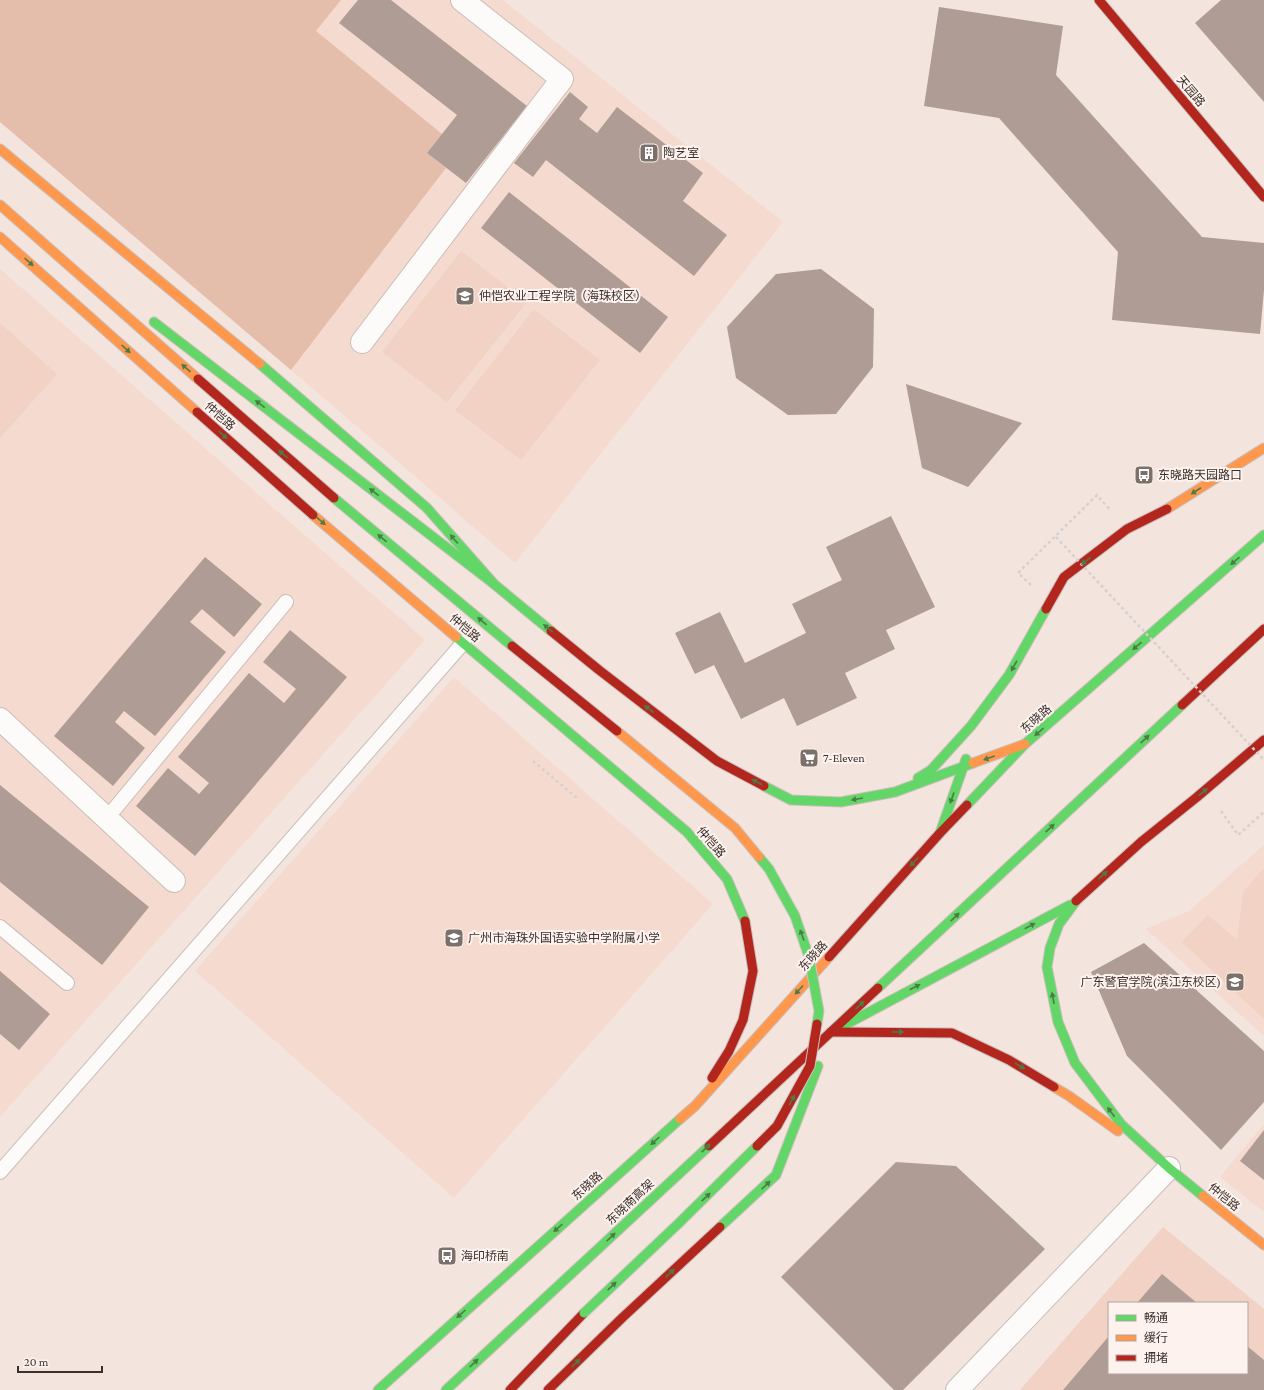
<svg xmlns="http://www.w3.org/2000/svg" width="1264" height="1390" font-family="'Crimson Pro','Noto Sans SC',serif">
<rect width="100%" height="100%" fill="#f3e4de"/>
<!-- built -->
<g fill="#f5dbcf">
<polygon points="0,0 503,0 783,222 515,563 395,459 0,122"/>
<polygon points="0,269 425,640 0,1117"/>
<polygon points="454,677 713,904 454,1198 195,971"/>
<polygon points="1264,845 1264,1036 1146,929 1189,911"/>
<polygon points="1264,1124 1264,1212 1220,1177"/>
</g>
<!-- green -->
<g fill="#f1d2c4" fill-rule="evenodd">
<polygon points="461,251 527,302 447,402 382,352"/>
<polygon points="534,309 600,360 521,460 455,410"/>
<polygon points="0,323 57,374 0,438"/>
<polygon points="1264,868 1264,1019 1182,942 1208,915 1237,940 1243,892"/>
<path d="M1163,1227L1264,1309V1390H1020ZM1109,1303H1247V1373H1109Z"/>
</g>
<!-- forest -->
<polygon fill="#e4bdab" points="0,0 341,0 316,31 442,134 427,153 446,168 291,370 0,122"/>
<!-- building -->
<g fill="#ae9c95">
<polygon points="358,0 391,0 527,106 466,183 427,153 457,115 339,23"/>
<polygon points="1221,0 1264,0 1264,102 1195,23"/>
<polygon points="939,7 1063,26 1056,75 1202,237 1264,243 1264,290 1260,334 1112,320 1118,252 999,118 924,106"/>
<polygon points="570,92 588,107 579,119 597,133 617,107 703,173 683,201 727,235 694,276 546,160 533,177 514,163"/>
<polygon points="509,192 668,317 640,353 481,228"/>
<polygon points="821,269 874,309 873,367 836,414 788,415 736,378 727,327 776,274"/>
<polygon points="906,384 1022,423 968,487 922,468"/>
<polygon points="891,516 935,607 886,630 895,649 845,673 857,698 797,726 784,698 741,719 714,665 695,674 675,633 720,612 745,663 806,633 792,604 842,580 826,547"/>
<polygon points="205,557 262,604 234,637 202,609 190,622 226,652 155,736 124,711 115,722 145,748 113,786 54,736"/>
<polygon points="290,630 347,677 195,856 136,806 168,768 199,794 209,783 178,757 249,673 284,703 296,689 263,662"/>
<polygon points="0,785 149,907 102,965 0,882"/>
<polygon points="1144,943 1264,1051 1264,1102 1221,1150 1127,1056 1091,972"/>
<polygon points="0,971 50,1014 19,1050 0,1034"/>
<polygon points="1264,1130 1264,1180 1240,1161"/>
<polygon points="896,1162 956,1166 1045,1249 903,1390 894,1390 781,1277"/>
<polygon points="1162,1274 1197,1303 1137,1303"/>
<polygon points="1109,1336 1109,1373 1247,1373 1247,1346 1264,1360 1264,1390 1063,1390"/>
</g>
<g fill="none" stroke-linecap="round" stroke-linejoin="round">
<!-- lane casing -->
<g stroke="#c9beb9" stroke-width="16">
<g id="lane">
<polyline points="107,818 286,602"/>
<polyline points="0,927 67,983"/>
<polyline points="0,1172 464,642"/>
</g>
</g>
<!-- street casing -->
<g stroke="#c9beb9" stroke-width="24">
<g id="street">
<polyline points="362,342 562,79 462,0"/>
<polyline points="0,719 174,881"/>
<polyline points="957,1390 1169,1168"/>
</g>
</g>
<!-- fast casing -->
<g stroke="#c9beb9" stroke-width="11">
<g id="fast">
<polyline points="154,322 494,584"/>
<polyline points="260,364 427,508 494,584 551,631"/>
<polyline points="334,498 512,646"/>
<polyline points="456,637 687,832 727,879 745,921"/>
<polyline points="918,778 931,770 971,726 1009,675 1046,609"/>
<polyline points="764,786 791,800 841,802 895,792 973,763"/>
<polyline points="967,805 1025,744 1264,535"/>
<polyline points="940,833 966,759"/>
<polyline points="1076,901 1059,924 1050,948 1047,967 1058,1022 1075,1063 1121,1124 1169,1168 1203,1196"/>
<polyline points="878,988 1182,705"/>
<polyline points="843,1026 1070,905"/>
<polyline points="720,1227 776,1175 818,1066"/>
<polyline points="378,1390 680,1119"/>
<polyline points="446,1390 709,1146"/>
</g>
</g>
<!-- slow casing -->
<g stroke="#c9beb9" stroke-width="11">
<g id="slow">
<polyline points="0,149 260,364"/>
<polyline points="0,205 198,379"/>
<polyline points="0,237 197,412"/>
<polyline points="1167,509 1264,448"/>
<polyline points="313,515 456,637"/>
<polyline points="973,763 1025,744"/>
<polyline points="1054,1087 1069,1096 1118,1131"/>
<polyline points="680,1119 695,1106 829,957"/>
<polyline points="1203,1196 1264,1245"/>
</g>
</g>
<!-- jam casing -->
<g stroke="#c9beb9" stroke-width="11">
<g id="jam">
<polyline points="1099,0 1264,197"/>
<polyline points="198,379 334,498"/>
<polyline points="197,412 313,515"/>
<polyline points="1046,609 1064,577 1127,529 1167,509"/>
<polyline points="551,631 599,670 717,761 764,786"/>
<polyline points="1182,705 1264,629"/>
<polyline points="1076,901 1141,842 1197,797 1264,740"/>
<polyline points="829,957 940,833 967,805"/>
<polyline points="831,1032 952,1033 1009,1060 1054,1087"/>
<polyline points="712,1078 729,1051 743,1020 753,971 745,921"/>
<polyline points="709,1146 878,988"/>
<polyline points="510,1390 584,1313"/>
<polyline points="548,1390 622,1318 720,1227"/>
</g>
</g>
<!-- path -->
<g stroke="#d6d1d0" stroke-width="2.5" stroke-dasharray="3 3" stroke-linecap="butt">
<polyline points="1031,585 1018,573 1097,495 1111,511"/>
<polyline points="533,761 578,799"/>
<polyline points="1221,811 1238,835 1264,812"/>
</g>
<!-- lane -->
<use href="#lane" stroke="#fdfbfa" stroke-width="14"/>
<!-- street -->
<use href="#street" stroke="#fdfbfa" stroke-width="22"/>
<!-- fast -->
<use href="#fast" stroke="#63d668" stroke-width="9"/>
<!-- slow -->
<use href="#slow" stroke="#ff974d" stroke-width="9"/>
<!-- jam -->
<use href="#jam" stroke="#b3261e" stroke-width="9"/>
<!-- fast-bridge casing -->
<g stroke="#ccc4c1" stroke-width="11" stroke-linecap="butt">
<g id="fast-bridge">
<polyline points="759,857 769,869 795,916 809,957 819,1011 817,1024"/>
<polyline points="584,1313 679,1223 757,1146"/>
</g>
</g>
<!-- slow-bridge casing -->
<g stroke="#ccc4c1" stroke-width="11" stroke-linecap="butt">
<polyline id="slow-bridge" points="617,731 735,828 759,857"/>
</g>
<!-- jam-bridge casing -->
<g stroke="#ccc4c1" stroke-width="11" stroke-linecap="butt">
<g id="jam-bridge">
<polyline points="512,646 617,731"/>
<polyline points="757,1146 777,1126 810,1066 817,1024"/>
</g>
</g>
<!-- path-bridge -->
<polyline stroke="#d6d1d0" stroke-width="2.5" stroke-dasharray="3 3" stroke-linecap="butt" points="1056,537 1264,760"/>
<!-- fast-bridge -->
<use href="#fast-bridge" stroke="#63d668" stroke-width="9"/>
<!-- slow-bridge -->
<use href="#slow-bridge" stroke="#ff974d" stroke-width="9"/>
<!-- jam-bridge -->
<use href="#jam-bridge" stroke="#b3261e" stroke-width="9"/>
</g>
<!-- one-way arrows -->
<defs><path id="oneway-solid" d="M-6-.8H1V-3.2L6.5 0L1 3.2V.8H-6Z"/></defs>
<g fill="#4d7b47">
<use href="#oneway-solid" transform="translate(29 262) rotate(42)"/>
<use href="#oneway-solid" transform="translate(126 349) rotate(42)"/>
<use href="#oneway-solid" transform="translate(186 368) rotate(-139)"/>
<use href="#oneway-solid" transform="translate(260 404) rotate(-142)"/>
<use href="#oneway-solid" transform="translate(223 435) rotate(42)"/>
<use href="#oneway-solid" transform="translate(283 454) rotate(-139)"/>
<use href="#oneway-solid" transform="translate(1196 491) rotate(147)"/>
<use href="#oneway-solid" transform="translate(374 492) rotate(-142)"/>
<use href="#oneway-solid" transform="translate(321 521) rotate(40)"/>
<use href="#oneway-solid" transform="translate(382 538) rotate(-140)"/>
<use href="#oneway-solid" transform="translate(454 539) rotate(-131)"/>
<use href="#oneway-solid" transform="translate(1086 561) rotate(142)"/>
<use href="#oneway-solid" transform="translate(1235 561) rotate(139)"/>
<use href="#oneway-solid" transform="translate(482 621) rotate(-140)"/>
<use href="#oneway-solid" transform="translate(548 628) rotate(-141)"/>
<use href="#oneway-solid" transform="translate(1137 646) rotate(139)"/>
<use href="#oneway-solid" transform="translate(1014 666) rotate(119)"/>
<use href="#oneway-solid" transform="translate(649 709) rotate(-142)"/>
<use href="#oneway-solid" transform="translate(1039 732) rotate(139)"/>
<use href="#oneway-solid" transform="translate(1145 739) rotate(-43)"/>
<use href="#oneway-solid" transform="translate(989 758) rotate(160)"/>
<use href="#oneway-solid" transform="translate(757 782) rotate(-152)"/>
<use href="#oneway-solid" transform="translate(1203 792) rotate(-41)"/>
<use href="#oneway-solid" transform="translate(952 798) rotate(110)"/>
<use href="#oneway-solid" transform="translate(857 799) rotate(170)"/>
<use href="#oneway-solid" transform="translate(1050 828) rotate(-43)"/>
<use href="#oneway-solid" transform="translate(914 862) rotate(132)"/>
<use href="#oneway-solid" transform="translate(1103 875) rotate(-42)"/>
<use href="#oneway-solid" transform="translate(955 917) rotate(-43)"/>
<use href="#oneway-solid" transform="translate(1030 926) rotate(-28)"/>
<use href="#oneway-solid" transform="translate(802 935) rotate(-110)"/>
<use href="#oneway-solid" transform="translate(915 987) rotate(-28)"/>
<use href="#oneway-solid" transform="translate(799 990) rotate(132)"/>
<use href="#oneway-solid" transform="translate(1053 998) rotate(-101)"/>
<use href="#oneway-solid" transform="translate(860 1005) rotate(-43)"/>
<use href="#oneway-solid" transform="translate(898 1032) rotate(1)"/>
<use href="#oneway-solid" transform="translate(1020 1066) rotate(31)"/>
<use href="#oneway-solid" transform="translate(792 1100) rotate(-61)"/>
<use href="#oneway-solid" transform="translate(1111 1112) rotate(-127)"/>
<use href="#oneway-solid" transform="translate(655 1141) rotate(138)"/>
<use href="#oneway-solid" transform="translate(706 1148) rotate(-43)"/>
<use href="#oneway-solid" transform="translate(766 1185) rotate(-43)"/>
<use href="#oneway-solid" transform="translate(706 1197) rotate(-44)"/>
<use href="#oneway-solid" transform="translate(558 1228) rotate(138)"/>
<use href="#oneway-solid" transform="translate(611 1237) rotate(-43)"/>
<use href="#oneway-solid" transform="translate(670 1273) rotate(-43)"/>
<use href="#oneway-solid" transform="translate(612 1286) rotate(-43)"/>
<use href="#oneway-solid" transform="translate(461 1314) rotate(138)"/>
<use href="#oneway-solid" transform="translate(474 1363) rotate(-43)"/>
<use href="#oneway-solid" transform="translate(576 1363) rotate(-44)"/>
</g>
<!-- icons -->
<defs>
<g id="building-square" transform="scale(1)"><rect x="-9" y="-9" width="18" height="18" rx="4" fill="#7b706a" stroke="#fdf2ed"/><path d="M-4-6H4V6H1V3H-1V6H-4ZM-2.5-4.3h1.7v1.8h-1.7ZM.8-4.3h1.7v1.8H.8ZM-2.5-1h1.7V.8h-1.7ZM.8-1h1.7V.8H.8Z" fill="#fff"/></g>
<g id="university-square" transform="scale(1)"><rect x="-9" y="-9" width="18" height="18" rx="4" fill="#7b706a" stroke="#fdf2ed"/><path d="M0-5L7-2L0 1L-7-2ZM-4 1L0 2.5L4 1V4Q0 6-4 4Z" fill="#fff"/></g>
<g id="bus-square" transform="scale(1)"><rect x="-9" y="-9" width="18" height="18" rx="4" fill="#7b706a" stroke="#fdf2ed"/><path d="M-5-6H5V4H4V6H2V4H-2V6H-4V4H-5ZM-3.5-4V0h7V-4ZM-3.5 1.2v1.5H-2V1.2ZM2 1.2v1.5H3.5V1.2Z" fill="#fff"/></g>
<g id="supermarket-square" transform="scale(1)"><rect x="-9" y="-9" width="18" height="18" rx="4" fill="#7b706a" stroke="#fdf2ed"/><path d="M-6-5.5h2.5l.6 2H6L4.5 2H-2.5L-4.4-4H-6ZM-1.5 3.2a1.3 1.3 0 1 0 .1 0ZM3 3.2a1.3 1.3 0 1 0 .1 0Z" fill="#fff"/></g>
<g id="school-square" transform="scale(1)"><rect x="-9" y="-9" width="18" height="18" rx="4" fill="#7b706a" stroke="#fdf2ed"/><path d="M0-5L7-2L0 1L-7-2ZM-4 1L0 2.5L4 1V4Q0 6-4 4Z" fill="#fff"/></g>
</defs>
<g fill-rule="evenodd">
<use href="#building-square" x="649" y="153"/>
<use href="#university-square" x="465" y="296"/>
<use href="#bus-square" x="1144" y="475"/>
<use href="#supermarket-square" x="809" y="758"/>
<use href="#school-square" x="454" y="938"/>
<use href="#university-square" x="1235" y="982"/>
<use href="#bus-square" x="447" y="1256"/>
</g>
<g text-anchor="middle" dominant-baseline="central" stroke-width="4" stroke-linejoin="round" paint-order="stroke">
<!-- street labels -->
<g font-size="12" fill="#3b312c" stroke="#fdf2ed">
<text transform="translate(1191 91) rotate(50)">天园路</text>
<text transform="translate(220 416) rotate(42)">仲恺路</text>
<text transform="translate(465 628) rotate(40)">仲恺路</text>
<text transform="translate(1036 719) rotate(-41)">东晓路</text>
<text transform="translate(711 842) rotate(49)">仲恺路</text>
<text transform="translate(813 956) rotate(-48)">东晓路</text>
<text transform="translate(587 1186) rotate(-42)">东晓路</text>
<text transform="translate(1224 1197) rotate(39)">仲恺路</text>
<text transform="translate(630 1202) rotate(-43)">东晓南高架</text>
</g>
<!-- poi labels -->
<g font-size="12" fill="#3b312c" stroke="#fdf2ed" text-anchor="start">
<text x="663" y="153">陶艺室</text>
<text x="479" y="296">仲恺农业工程学院（海珠校区）</text>
<text x="1158" y="475">东晓路天园路口</text>
<text x="823" y="758">7-Eleven</text>
<text x="468" y="938">广州市海珠外国语实验中学附属小学</text>
<text x="1221" y="982" text-anchor="end">广东警官学院(滨江东校区)</text>
<text x="461" y="1256">海印桥南</text>
</g>
</g>
<!-- legend -->
<rect x="1108" y="1302" width="140" height="72" fill="#fdf2ed" stroke="#afa5a0"/>
<rect x="1116" y="1315" width="20" height="6" fill="#63d668" stroke="#afa5a0"/>
<text x="1144" y="1322" font-size="12" fill="#3b312c">畅通</text>
<rect x="1116" y="1335" width="20" height="6" fill="#ff974d" stroke="#afa5a0"/>
<text x="1144" y="1342" font-size="12" fill="#3b312c">缓行</text>
<rect x="1116" y="1355" width="20" height="6" fill="#b3261e" stroke="#afa5a0"/>
<text x="1144" y="1362" font-size="12" fill="#3b312c">拥堵</text>
<!-- scale -->
<path d="M18 1366v6h84v-6" fill="none" stroke="#3b312c" stroke-width="2"/>
<text x="24" y="1366" font-size="12" fill="#3b312c" stroke="#fdf2ed" stroke-width="3" paint-order="stroke">20 m</text>
</svg>
